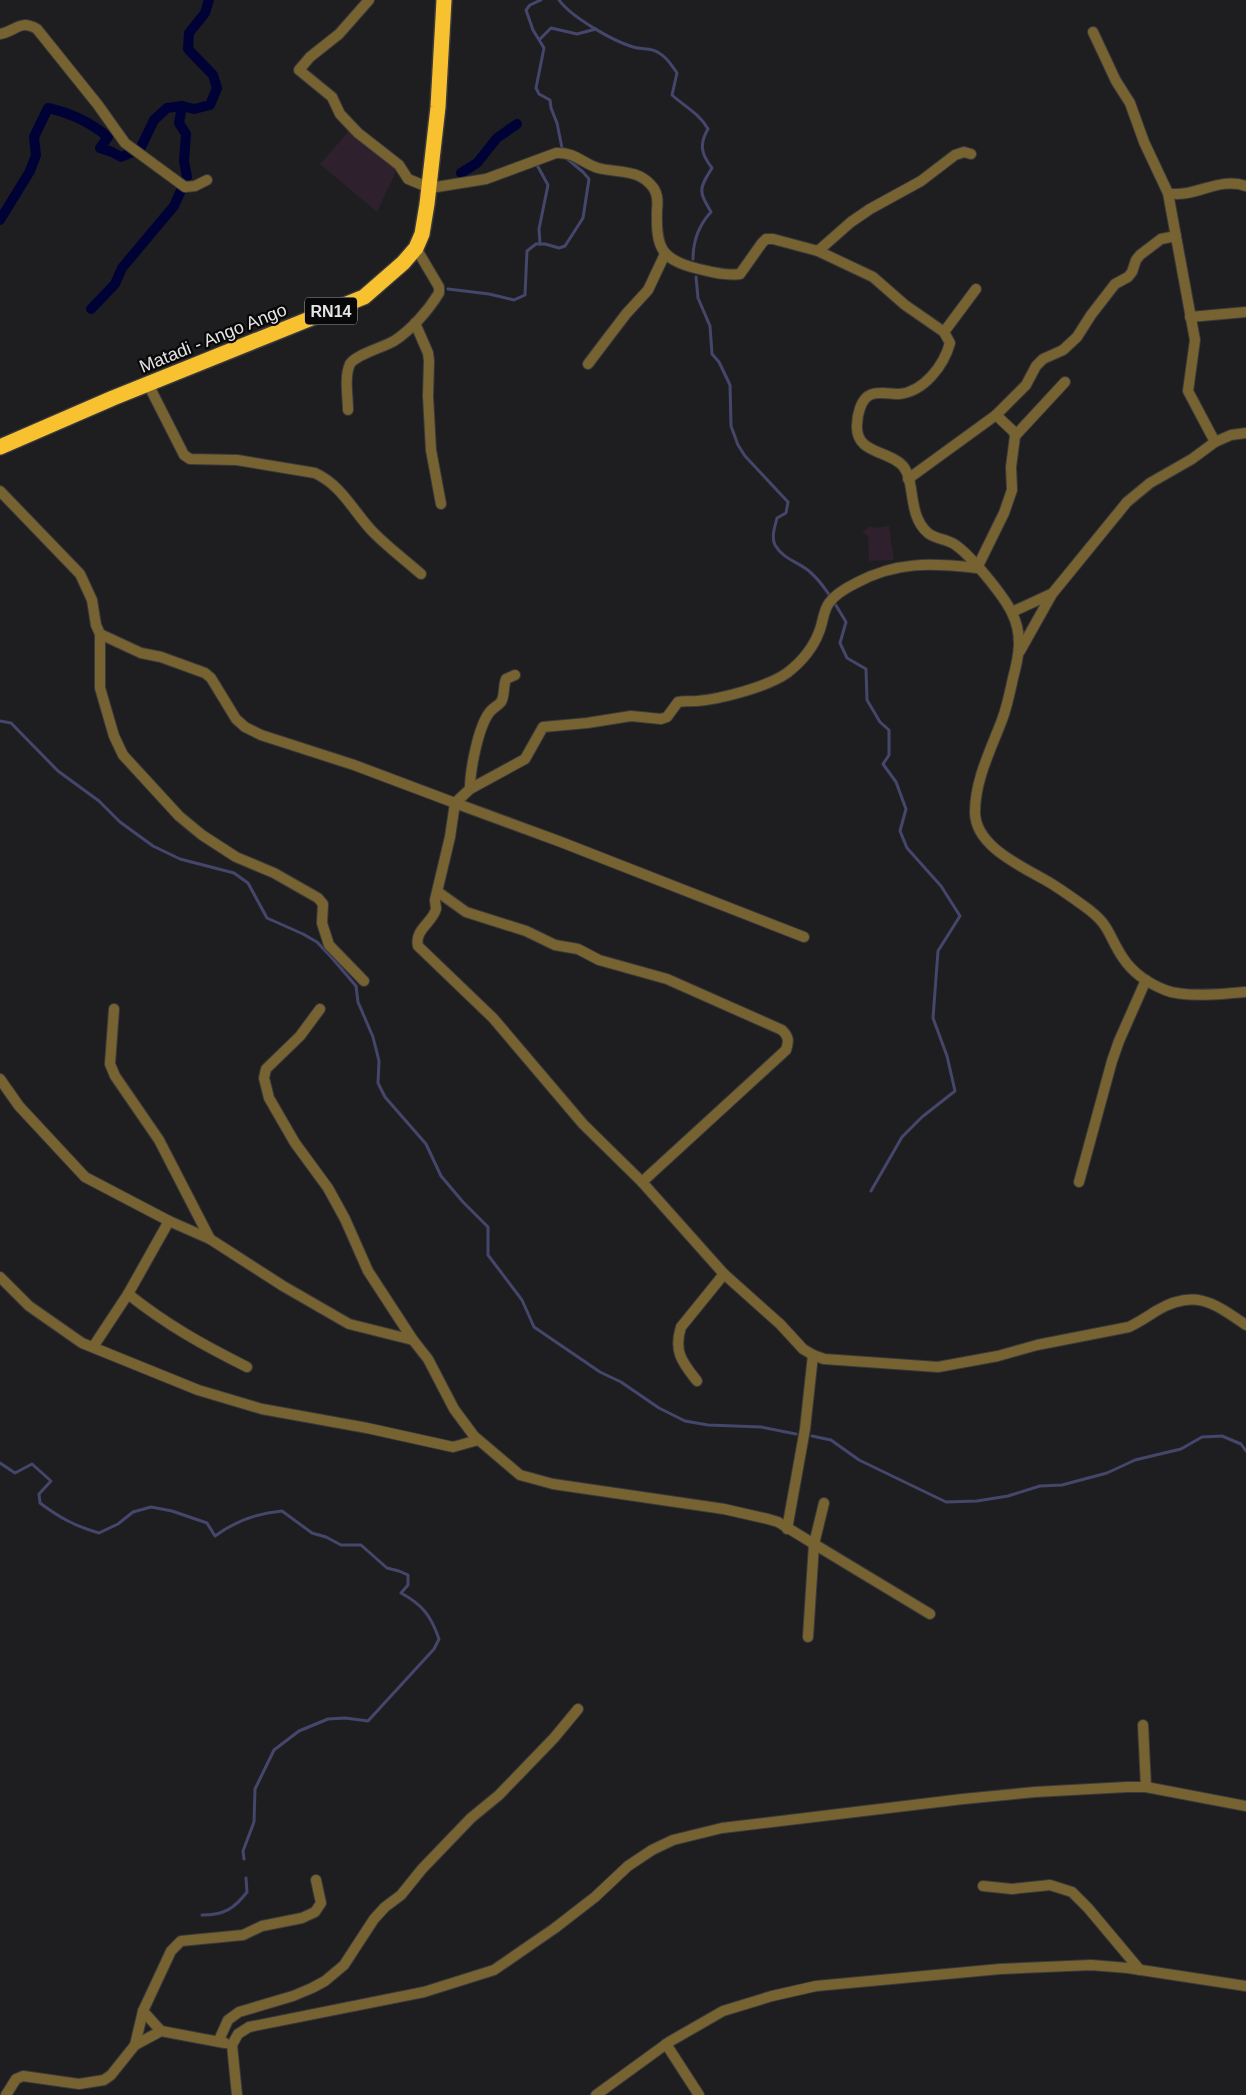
<svg xmlns="http://www.w3.org/2000/svg" width="1246" height="2095" font-family="Arial,sans-serif">
<rect width="100%" height="100%" fill="#1e1e20"/>
<!-- education -->
<g fill="#2e202c">
<polygon points="349,131 399,165 377,212 320,164"/>
<polygon points="870,526 875,528 889,526 894,560 869,561 868,536 862,533"/>
</g>
<g fill="none" stroke-linecap="round" stroke-linejoin="round">
<!-- stream -->
<g stroke="#45466b" stroke-width="3">
<polyline points="541,0 530,5 526,10 533,30 544,48 536,88 539,94 550,100 551,108 557,123 562,148"/>
<path d="M559,0C571,17 613,41 633,47C643,50 651,47 659,53C667,57 672,66 677,73L672,95C684,106 700,114 708,129C699,144 701,154 712,168C698,190 699,191 711,212C699,225 693,241 693,259"/>
<polyline points="540,39 551,28 577,34 596,29"/>
<polyline points="537,165 548,185 539,229 540,244"/>
<path d="M696,277L698,298L710,326L712,354L719,362L730,385L731,426L738,445L745,456L788,502L786,513L777,518C775,526 771,537 775,545C783,559 798,562 809,571C825,585 835,604 846,622L840,643L847,658L866,669L867,700L880,722L889,730V755L883,764L896,782L906,809L900,831L907,848L941,886L960,916L938,951L933,1018L947,1056L955,1091L922,1117L902,1137L871,1191"/>
<polyline points="448,289 489,294 514,300 525,295 527,251 536,244 545,244 559,248 565,246 583,218 589,179 583,172 565,157"/>
<polyline points="0,721 11,723 58,771 99,801 120,822 153,846 180,859 234,873 248,883 267,918 303,934 317,942 332,958 356,986 358,1002 373,1037 379,1061 378,1083 385,1097 426,1144 441,1176 463,1202 488,1227 488,1255 522,1300 534,1327 600,1372 621,1382 659,1408 685,1421 708,1425 761,1427 796,1434"/>
<polyline points="812,1436 831,1440 859,1460 946,1502 977,1501 1008,1496 1040,1486 1062,1485 1107,1473 1135,1460 1181,1449 1202,1437 1222,1436 1241,1444 1246,1451"/>
<path d="M0,1463L15,1473L32,1464L51,1481L39,1494L40,1503C60,1518 75,1526 99,1533L118,1524L133,1512L151,1507L172,1511L207,1523L215,1536C234,1522 258,1513 282,1511L312,1533L326,1537L341,1545H361L387,1568L399,1571L408,1575V1585L401,1593C423,1605 431,1616 439,1639L434,1649L368,1721L345,1718L328,1719L299,1731L274,1750L255,1789L254,1822L243,1851L244,1859"/>
<path d="M202,1915C224,1915 234,1909 247,1892L246,1878"/>
</g>
<!-- canal -->
<g stroke="#000236" stroke-width="10">
<polyline points="461,173 477,163 497,138 517,124"/>
<path d="M0,220L30,171L36,155L34,137L48,108C71,113 90,122 108,137L100,148L112,152L121,157L140,149L154,120L167,108L182,106L194,109L210,105L217,88L213,75L188,49L189,33L205,13L209,0"/>
<polyline points="91,309 115,284 122,268 174,206 187,177 184,161 186,134 179,123 182,106"/>
</g>
<!-- street casing -->
<g stroke="#3a3a3c" stroke-width="12">
<g id="street">
<path d="M369,0L339,34L310,57L299,70L332,97L340,114L358,133L399,165L408,179L430,188L486,179L556,153C575,152 582,163 598,168C617,173 637,169 651,185C658,192 658,201 657,210C656,247 660,260 699,269C713,272 726,276 740,274L762,243L766,239H773L818,251L873,277L905,305L944,332L950,343C944,365 924,392 899,394C890,394 878,391 870,395C861,399 857,415 857,425C855,454 889,450 903,466C916,482 907,515 928,533C935,539 946,539 954,544C970,554 1004,596 1012,613C1023,635 1019,656 1013,678C1010,692 1007,707 1002,720C991,749 975,780 975,812C975,848 1026,868 1052,884C1063,891 1073,898 1084,906C1111,925 1107,934 1123,958C1133,973 1150,984 1165,990C1184,998 1225,994 1246,992"/>
<polyline points="1093,32 1116,81 1130,103 1144,142 1168,193 1195,340 1188,391 1215,442"/>
<path d="M0,34C17,31 19,19 37,29L98,105L125,143L185,187L195,186L207,180"/>
<path d="M1168,193C1193,199 1219,176 1246,186"/>
<polyline points="818,251 851,222 870,209 921,181 955,155 964,152 971,154"/>
<polyline points="1190,317 1246,312"/>
<polyline points="415,323 428,353 429,361 428,396 431,450 441,504"/>
<polyline points="944,332 976,289"/>
<polyline points="588,364 626,314 648,290 665,254"/>
<path d="M148,384L184,455L190,459L237,460L315,473C343,486 354,513 374,533C389,548 405,560 421,574"/>
<path d="M348,410C348,396 344,377 350,364C355,355 384,347 394,341C411,330 428,311 439,293V287L416,248"/>
<polyline points="1015,436 1065,382"/>
<polyline points="908,479 996,415 1026,385 1036,366 1043,359 1063,350 1077,337 1091,315 1115,284 1128,277 1132,272 1136,260 1140,255 1161,239 1176,236"/>
<path d="M0,491L80,574L92,600L96,625L100,634L141,653L161,657L205,673L211,678L236,719L245,727L261,735L354,765L455,803L450,837L435,900C435,903 436,906 436,909C433,922 414,930 418,946L493,1018L583,1124L642,1182L724,1274L780,1324L803,1349L813,1355L824,1359L938,1367L998,1356L1037,1345L1129,1327C1139,1322 1147,1317 1156,1311C1195,1288 1214,1303 1246,1325"/>
<polyline points="1012,612 1051,594"/>
<polyline points="100,634 100,688 114,736 123,755 179,816 202,835 236,857 274,873 318,898 323,904 322,923 329,945 364,981"/>
<polyline points="1020,651 1052,594 1127,502 1150,483 1192,459 1215,442 1231,435 1246,433"/>
<path d="M470,789C470,770 478,728 489,713C492,708 498,706 501,702C505,696 503,686 506,679L515,675"/>
<path d="M438,892L466,912L526,931L555,945L578,949L599,960L667,979L782,1030C789,1037 789,1041 786,1050L642,1182"/>
<path d="M804,937L561,842L455,803L470,789L525,759L543,727L587,723L631,716L661,719L667,717L678,702C684,701 690,701 697,701C721,699 767,687 787,673C800,663 813,648 819,632C823,623 823,611 829,603C835,594 846,588 856,583C897,561 932,563 977,568L1004,513L1012,490L1011,467L1015,436L1014,432L996,415"/>
<polyline points="114,1009 110,1064 115,1076 159,1140 210,1239"/>
<polyline points="320,1009 300,1036 266,1069 264,1078 269,1098 295,1143 328,1188 345,1219 368,1271 413,1340 428,1359 454,1409 474,1436 520,1475 553,1484 724,1509 768,1519 778,1522 814,1544 808,1637"/>
<polyline points="0,1079 19,1106 85,1177 169,1221"/>
<polyline points="1079,1182 1112,1061 1119,1041 1146,980"/>
<polyline points="0,1277 29,1306 82,1343 198,1390 262,1409 367,1428 453,1447 478,1440"/>
<polyline points="93,1347 128,1294"/>
<path d="M247,1367C203,1345 167,1325 128,1294L169,1221L210,1239L283,1286L349,1324L413,1340"/>
<path d="M697,1381C683,1363 673,1352 681,1327L724,1274"/>
<polyline points="824,1503 814,1544 930,1614"/>
<polyline points="787,1529 805,1429 813,1355"/>
<polyline points="1143,1725 1146,1787"/>
<polyline points="983,1886 1012,1889 1050,1885 1072,1892 1088,1908 1140,1970"/>
<polyline points="143,2011 161,2031"/>
<polyline points="219,2040 228,2020 239,2012 293,1996 312,1988 325,1981 344,1965 374,1919 385,1907 401,1895 422,1869 471,1818 499,1795 554,1738 578,1709"/>
<polyline points="666,2044 699,2095"/>
<polyline points="135,2045 161,2031 225,2043"/>
<polyline points="6,2095 16,2079 23,2076 79,2084 104,2080 111,2075 135,2045 143,2011 171,1951 181,1941 243,1935 262,1926 302,1918 315,1912 321,1903 316,1880"/>
<polyline points="237,2095 232,2045 238,2034 249,2027 424,1992 494,1970 555,1928 595,1897 628,1866 652,1850 673,1840 722,1828 963,1799 1035,1792 1127,1787 1146,1787 1246,1806"/>
<polyline points="596,2095 669,2042 723,2011 772,1996 816,1986 1000,1969 1091,1965 1128,1968 1246,1986"/>
</g>
</g>
<!-- highway casing -->
<g stroke="#3a3a3c" stroke-width="18">
<polyline id="highway" points="0,447 113,398 364,297 403,263 416,248 422,234 427,204 438,107 444,0"/>
</g>
<!-- street -->
<use href="#street" stroke="#776231" stroke-width="10"/>
<!-- highway -->
<use href="#highway" stroke="#f8c12f" stroke-width="15"/>
</g>
<g text-anchor="middle" dominant-baseline="central" stroke-width="4.5" stroke-linejoin="round" paint-order="stroke">
<!-- shield labels -->
<rect fill="#080809" stroke="#a3a3a4" stroke-width="1" x="305" y="297.5" width="52" height="27" rx="4"/>
<g font-size="16" font-weight="bold" fill="#e5e5e7">
<text x="331" y="311">RN14</text>
</g>
<!-- street labels -->
<g font-size="18" fill="#e5e5e7" stroke="#080809">
<text transform="translate(213 338) rotate(-22)">Matadi - Ango Ango</text>
</g>
</g>
</svg>
